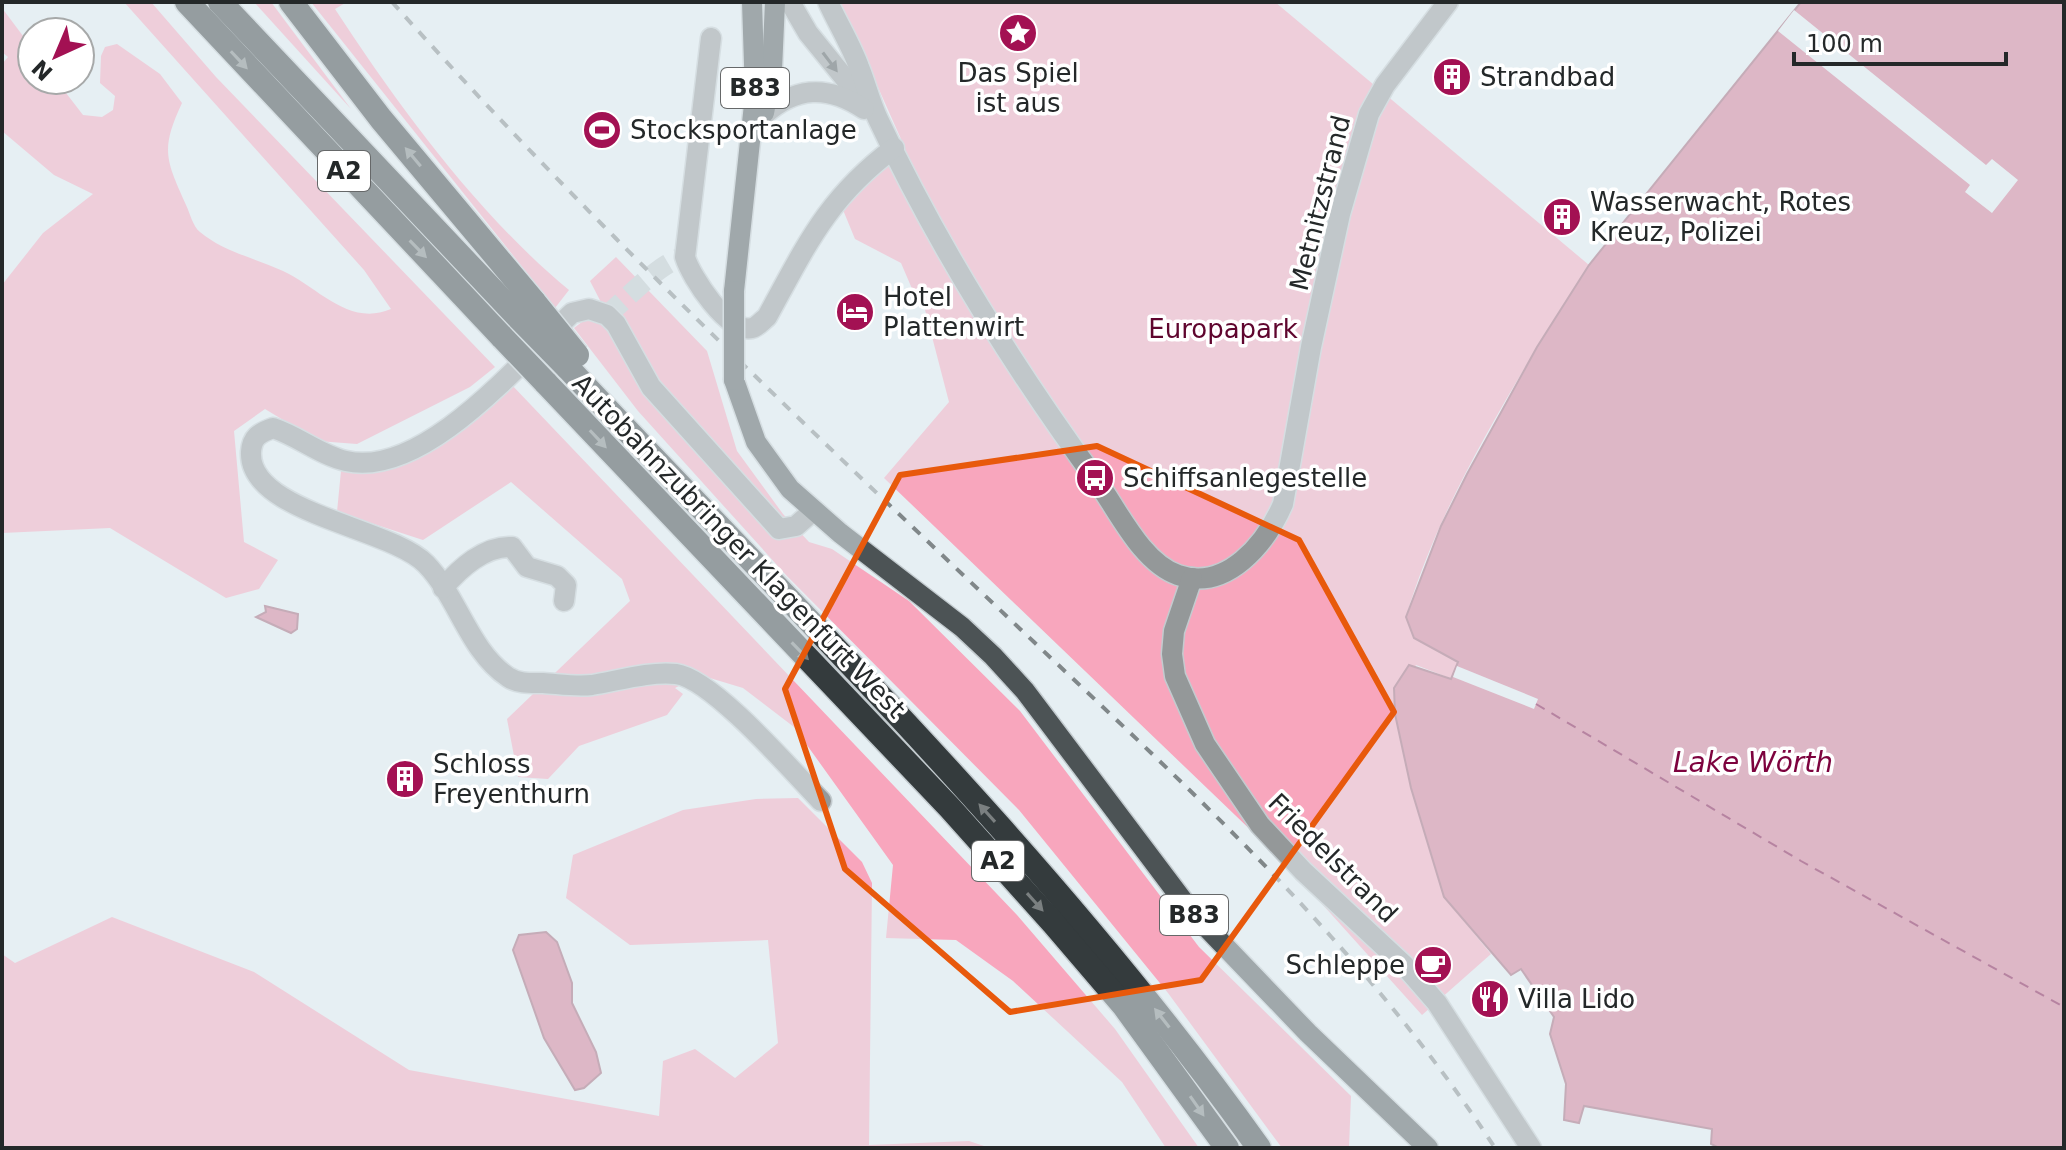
<svg xmlns="http://www.w3.org/2000/svg" width="2066" height="1150" font-family="'DejaVu Sans',sans-serif">
<rect width="100%" height="100%" fill="#e6eff3"/>
<!-- green -->
<g fill="#f8a6bd">
<path d="M124,2H151L216,77L495,367L470,387L357,444L318,441L265,409L234,431L244,542L278,560L259,589L226,598L110,528L2,533V285L43,233L93,194L54,175L2,131V64L8,57L2,52V8L32,48V80H56L83,115L102,117L113,110L115,96L100,83L101,56L105,47L117,44L160,74L182,103C160,150 166,160 186,205C190,213 193,227 200,232C224,252 255,258 283,271C319,288 349,327 391,309L364,270Z"/>
<polygon points="254,2 271,2 351,109"/>
<path d="M311,2H347L335,9C399,107 479,216 569,290L555,308Z"/>
<path d="M840,2H1275L1589,265C1522,371 1441,497 1406,617L1414,638L1459,662L1452,679L1416,665L1395,714L1411,788L1444,897L1491,954L1422,1015L1286,864L884,478L949,402L923,302L913,291L901,263L855,239L841,205L905,148Z"/>
<polygon points="616,257 707,351 737,451 783,514 809,542 832,549 909,601 1020,711 1199,947 1351,1096 1349,1148 1282,1148 1168,993 1019,810 786,575 638,411 574,328 603,306 590,281"/>
<polygon points="510,383 1017,915 1115,1029 1199,1148 1166,1148 1122,1082 1013,981 956,940 886,938 893,865 794,727 743,688 700,675 675,688 683,694 667,715 579,746 548,779 518,777 507,719 630,601 622,579 511,482 423,540 337,512 341,471 390,464"/>
<polygon points="798,798 862,862 872,883 869,1145 969,1141 990,1148 2,1148 2,954 15,963 112,917 254,972 409,1070 659,1116 663,1061 695,1049 735,1078 778,1043 768,940 630,945 566,898 573,855 683,810 756,799"/>
</g>
<!-- water -->
<g fill="#d27390" stroke="#9e5c71" stroke-width="2">
<polygon points="1801,2 2064,2 2064,1148 1719,1148 1711,1144 1712,1129 1584,1106 1579,1123 1564,1120 1566,1084 1550,1034 1554,1017 1521,969 1511,975 1444,897 1411,788 1395,714 1394,688 1409,665 1451,679 1458,662 1414,638 1406,617 1441,526 1467,474 1537,347 1589,265"/>
<polygon points="265,606 298,614 297,629 291,633 256,617 266,612"/>
<polygon points="546,932 557,942 572,983 572,1003 596,1052 601,1073 584,1088 575,1090 544,1038 513,950 519,935"/>
</g>
<!-- pier -->
<g fill="#e6eff3">
<polygon points="1794,10 1986,165 1992,159 2018,180 1992,213 1965,192 1970,185 1778,31"/>
<polygon points="1457,666 1538,699 1534,709 1453,677"/>
</g>
<g fill="none" stroke-linecap="round" stroke-linejoin="round">
<!-- ferry -->
<polyline stroke="#7d023e" stroke-width="2" stroke-dasharray="10 8" stroke-linecap="butt" points="1536,704 1801,861 2064,1007"/>
<!-- minor-tunnel -->
<path stroke="#bfc7cb" stroke-width="20" stroke-dasharray="20 10" stroke-linecap="butt" d="M607,315C627,299 662,260 685,257"/>
<!-- minor casing -->
<g stroke="#c3cbcf" stroke-width="23">
<g id="minor">
<polyline points="790,2 808,33 869,108"/>
<path d="M828,2C838,24 851,45 859,67C866,84 870,102 878,119C938,247 1013,366 1096,480C1118,510 1141,562 1178,575C1227,592 1266,543 1283,504L1311,347L1340,214L1369,114L1385,85L1448,2"/>
<path d="M711,38L685,257C691,277 728,334 752,328C757,327 762,321 767,317C806,246 827,198 894,148"/>
<path d="M764,115C796,86 828,85 864,109"/>
<path d="M813,511L796,526L779,529L651,387L616,324L607,315L589,309L572,313C521,361 424,479 346,461C320,455 298,436 273,428C259,433 252,437 251,452C248,513 390,527 426,564C458,597 469,651 508,677C518,684 531,683 543,683C559,684 576,687 592,685C617,681 650,671 676,674C713,679 793,772 821,801"/>
<polyline points="1192,578 1174,631 1172,654 1175,676 1205,744 1260,825 1303,871 1404,965 1437,1003 1531,1148"/>
<path d="M443,588C459,569 485,545 512,547L527,567L557,576L566,585L564,601"/>
</g>
</g>
<!-- major casing -->
<g stroke="#c3cbcf" stroke-width="23">
<g id="major">
<polyline points="764,113 772,70 775,2"/>
<polyline points="734,291 755,95 752,2"/>
<polyline points="734,380 756,442 790,489 840,533 962,627 993,656 1025,691 1190,910 1308,1033 1428,1148"/>
</g>
</g>
<!-- highway casing -->
<g stroke="#c3cbcf" stroke-width="27">
<g id="highway">
<polyline points="187,2 503,338"/>
<polyline points="220,2 520,319"/>
<polyline points="291,2 381,119 535,303"/>
<path d="M567,367C805,620 1057,864 1259,1148"/>
<polyline points="545,382 950,808 1053,923 1124,1006 1227,1148"/>
</g>
</g>
<!-- minor -->
<use href="#minor" stroke="#949899" stroke-width="20"/>
<!-- major -->
<use href="#major" stroke="#4c5355" stroke-width="20"/>
<!-- highway -->
<use href="#highway" stroke="#343b3d" stroke-width="24"/>
<!-- rail -->
<path stroke="#808789" stroke-width="4" stroke-dasharray="10 10" stroke-linecap="butt" d="M392,2C583,215 790,411 998,608C1176,777 1360,940 1495,1148"/>
<!-- major-bridge casing -->
<g stroke="#c3cbcf" stroke-width="23" stroke-linecap="butt">
<polyline id="major-bridge" points="734,291 734,380"/>
</g>
<!-- highway-bridge casing -->
<g stroke="#c3cbcf" stroke-width="27" stroke-linecap="butt">
<g id="highway-bridge">
<polyline points="535,303 577,355"/>
<polyline points="520,319 567,367"/>
<polyline points="503,338 545,382"/>
</g>
</g>
<!-- major-bridge -->
<use href="#major-bridge" stroke="#4c5355" stroke-width="20"/>
<!-- highway-bridge -->
<use href="#highway-bridge" stroke="#343b3d" stroke-width="24"/>
</g>
<!-- one-way arrows -->
<defs><path id="oneway-solid" d="M-6-.8H1V-3.2L6.5 0L1 3.2V.8H-6Z" transform="scale(2)"/></defs>
<g fill="#7b8081">
<use href="#oneway-solid" transform="translate(239 60) rotate(47)"/>
<use href="#oneway-solid" transform="translate(413 157) rotate(-130)"/>
<use href="#oneway-solid" transform="translate(418 249) rotate(46)"/>
<use href="#oneway-solid" transform="translate(598 439) rotate(47)"/>
<use href="#oneway-solid" transform="translate(800 651) rotate(46)"/>
<use href="#oneway-solid" transform="translate(987 813) rotate(-132)"/>
<use href="#oneway-solid" transform="translate(1035 902) rotate(48)"/>
<use href="#oneway-solid" transform="translate(1162 1018) rotate(-128)"/>
<use href="#oneway-solid" transform="translate(1197 1106) rotate(55)"/>
</g>
<use fill="#4b4f50" href="#oneway-solid" transform="translate(830 62) rotate(53)"/>
<!-- marked area -->
<path d="M0 0H2066V1150H0ZM1097,446L1299,540L1394,712L1201,980L1010,1012L845,869L785,689L900,475Z" fill="#e6eff3" fill-opacity=".55" fill-rule="evenodd"/>
<path fill="none" stroke="#e8590c" stroke-width="6" stroke-linejoin="round" d="M1097,446L1299,540L1394,712L1201,980L1010,1012L845,869L785,689L900,475Z"/>
<!-- icons -->
<defs>
<g id="sight-disc" transform="scale(2)"><circle r="9.5" fill="#a31153" stroke="#fff"/><path d="M0-6L1.8-2.2L6-1.7L2.9 1.2L3.7 5.4L0 3.3L-3.7 5.4L-2.9 1.2L-6-1.7L-1.8-2.2Z" fill="#fff"/></g>
<g id="building-disc" transform="scale(2)"><circle r="9.5" fill="#a31153" stroke="#fff"/><path d="M-4-6H4V6H1V3H-1V6H-4ZM-2.5-4.3h1.7v1.8h-1.7ZM.8-4.3h1.7v1.8H.8ZM-2.5-1h1.7V.8h-1.7ZM.8-1h1.7V.8H.8Z" fill="#fff"/></g>
<g id="stadium-disc" transform="scale(2)"><circle r="9.5" fill="#a31153" stroke="#fff"/><path d="M0-5a6.5 5 0 1 0 0 10a6.5 5 0 1 0 0-10ZM-3.5-1.8h7v3.6h-7Z" fill="#fff"/></g>
<g id="hotel-disc" transform="scale(2)"><circle r="9.5" fill="#a31153" stroke="#fff"/><path d="M-6-4.5h1.5V1H6V5H4.5V3h-9V5H-6ZM-4 0a1.8 1.8 0 1 1 3.6 0ZM.5 0V-2.5h3Q6-2.5 6 0Z" fill="#fff"/></g>
<g id="bus-disc" transform="scale(2)"><circle r="9.5" fill="#a31153" stroke="#fff"/><path d="M-5-6H5V4H4V6H2V4H-2V6H-4V4H-5ZM-3.5-4V0h7V-4ZM-3.5 1.2v1.5H-2V1.2ZM2 1.2v1.5H3.5V1.2Z" fill="#fff"/></g>
<g id="cafe-disc" transform="scale(2)"><circle r="9.5" fill="#a31153" stroke="#fff"/><path d="M-5.5-4.5H6V0H3Q3 3.5 0 3.5H-2.5Q-5.5 3.5-5.5 0ZM3-3.2v2h1.7v-2ZM-6 4.5H4V6H-6Z" fill="#fff"/></g>
<g id="restaurant-disc" transform="scale(2)"><circle r="9.5" fill="#a31153" stroke="#fff"/><path d="M-5-6h1v4h1v-4h1v4h1v-4h1v5L-1.5 .5V6h-2V.5L-5-1ZM5-6V6H3V1.5H1.5Q1.5-4 5-6Z" fill="#fff"/></g>
</defs>
<g fill-rule="evenodd">
<use href="#sight-disc" x="1018" y="33"/>
<use href="#building-disc" x="1452" y="77"/>
<use href="#stadium-disc" x="602" y="130"/>
<use href="#building-disc" x="1562" y="217"/>
<use href="#hotel-disc" x="855" y="312"/>
<use href="#bus-disc" x="1095" y="478"/>
<use href="#building-disc" x="405" y="779"/>
<use href="#cafe-disc" x="1433" y="965"/>
<use href="#restaurant-disc" x="1490" y="999"/>
</g>
<g text-anchor="middle" dominant-baseline="central" stroke-width="7" stroke-linejoin="round" paint-order="stroke">
<!-- shield labels -->
<g fill="#fff" stroke="#666869" stroke-width="2">
<rect x="721" y="68" width="68" height="40" rx="6"/>
<rect x="318" y="151" width="52" height="40" rx="6"/>
<rect x="972" y="841" width="52" height="40" rx="6"/>
<rect x="1160" y="895" width="68" height="40" rx="6"/>
</g>
<g font-size="24" font-weight="bold" fill="#242829">
<text x="755" y="88">B83</text>
<text x="344" y="171">A2</text>
<text x="998" y="861">A2</text>
<text x="1194" y="915">B83</text>
</g>
<!-- poi labels -->
<g font-size="26" fill="#242829" stroke="#fff" text-anchor="start">
<text x="1018" y="73" text-anchor="middle">Das Spiel<tspan x="1018" dy="30">ist aus</tspan></text>
<text x="1480" y="77">Strandbad</text>
<text x="630" y="130">Stocksportanlage</text>
<text x="1590" y="202">Wasserwacht, Rotes<tspan x="1590" dy="30">Kreuz, Polizei</tspan></text>
<text x="883" y="297">Hotel<tspan x="883" dy="30">Plattenwirt</tspan></text>
<text x="1123" y="478">Schiffsanlegestelle</text>
<text x="433" y="764">Schloss<tspan x="433" dy="30">Freyenthurn</tspan></text>
<text x="1405" y="965" text-anchor="end">Schleppe</text>
<text x="1518" y="999">Villa Lido</text>
</g>
<!-- street labels -->
<g font-size="26" fill="#242829" stroke="#fff">
<text transform="translate(1320 203) rotate(-76)">Metnitzstrand</text>
<text transform="translate(739 546) rotate(46)">Autobahnzubringer Klagenfurt West</text>
<text transform="translate(1333 858) rotate(45)">Friedelstrand</text>
</g>
<!-- park labels -->
<g font-size="26" fill="#5f052e" stroke="#fff">
<text x="1223" y="329">Europapark</text>
</g>
<!-- water labels -->
<g font-size="28" font-style="italic" fill="#7d023e" stroke="#fff">
<text x="1753" y="762">Lake Wörth</text>
</g>
</g>
<!-- border -->
<rect width="2066" height="1150" fill="none" stroke="#242829" stroke-width="8"/>
<!-- north arrow -->
<g transform="translate(56 56) rotate(224)"><circle r="38" fill="#ffffff" stroke="#a7a9a9" stroke-width="2"/>
<path d="M0-6L14 30L0 20L-14 30Z" fill="#a31153"/>
<text y="-12" font-size="22" font-weight="bold" text-anchor="middle" fill="#242829">N</text>
</g>
<!-- scale -->
<path d="M1794 52v12h212v-12" fill="none" stroke="#242829" stroke-width="4"/>
<text x="1806" y="52" font-size="24" fill="#242829" stroke="#ffffff" stroke-width="6" paint-order="stroke">100 m</text>
</svg>
